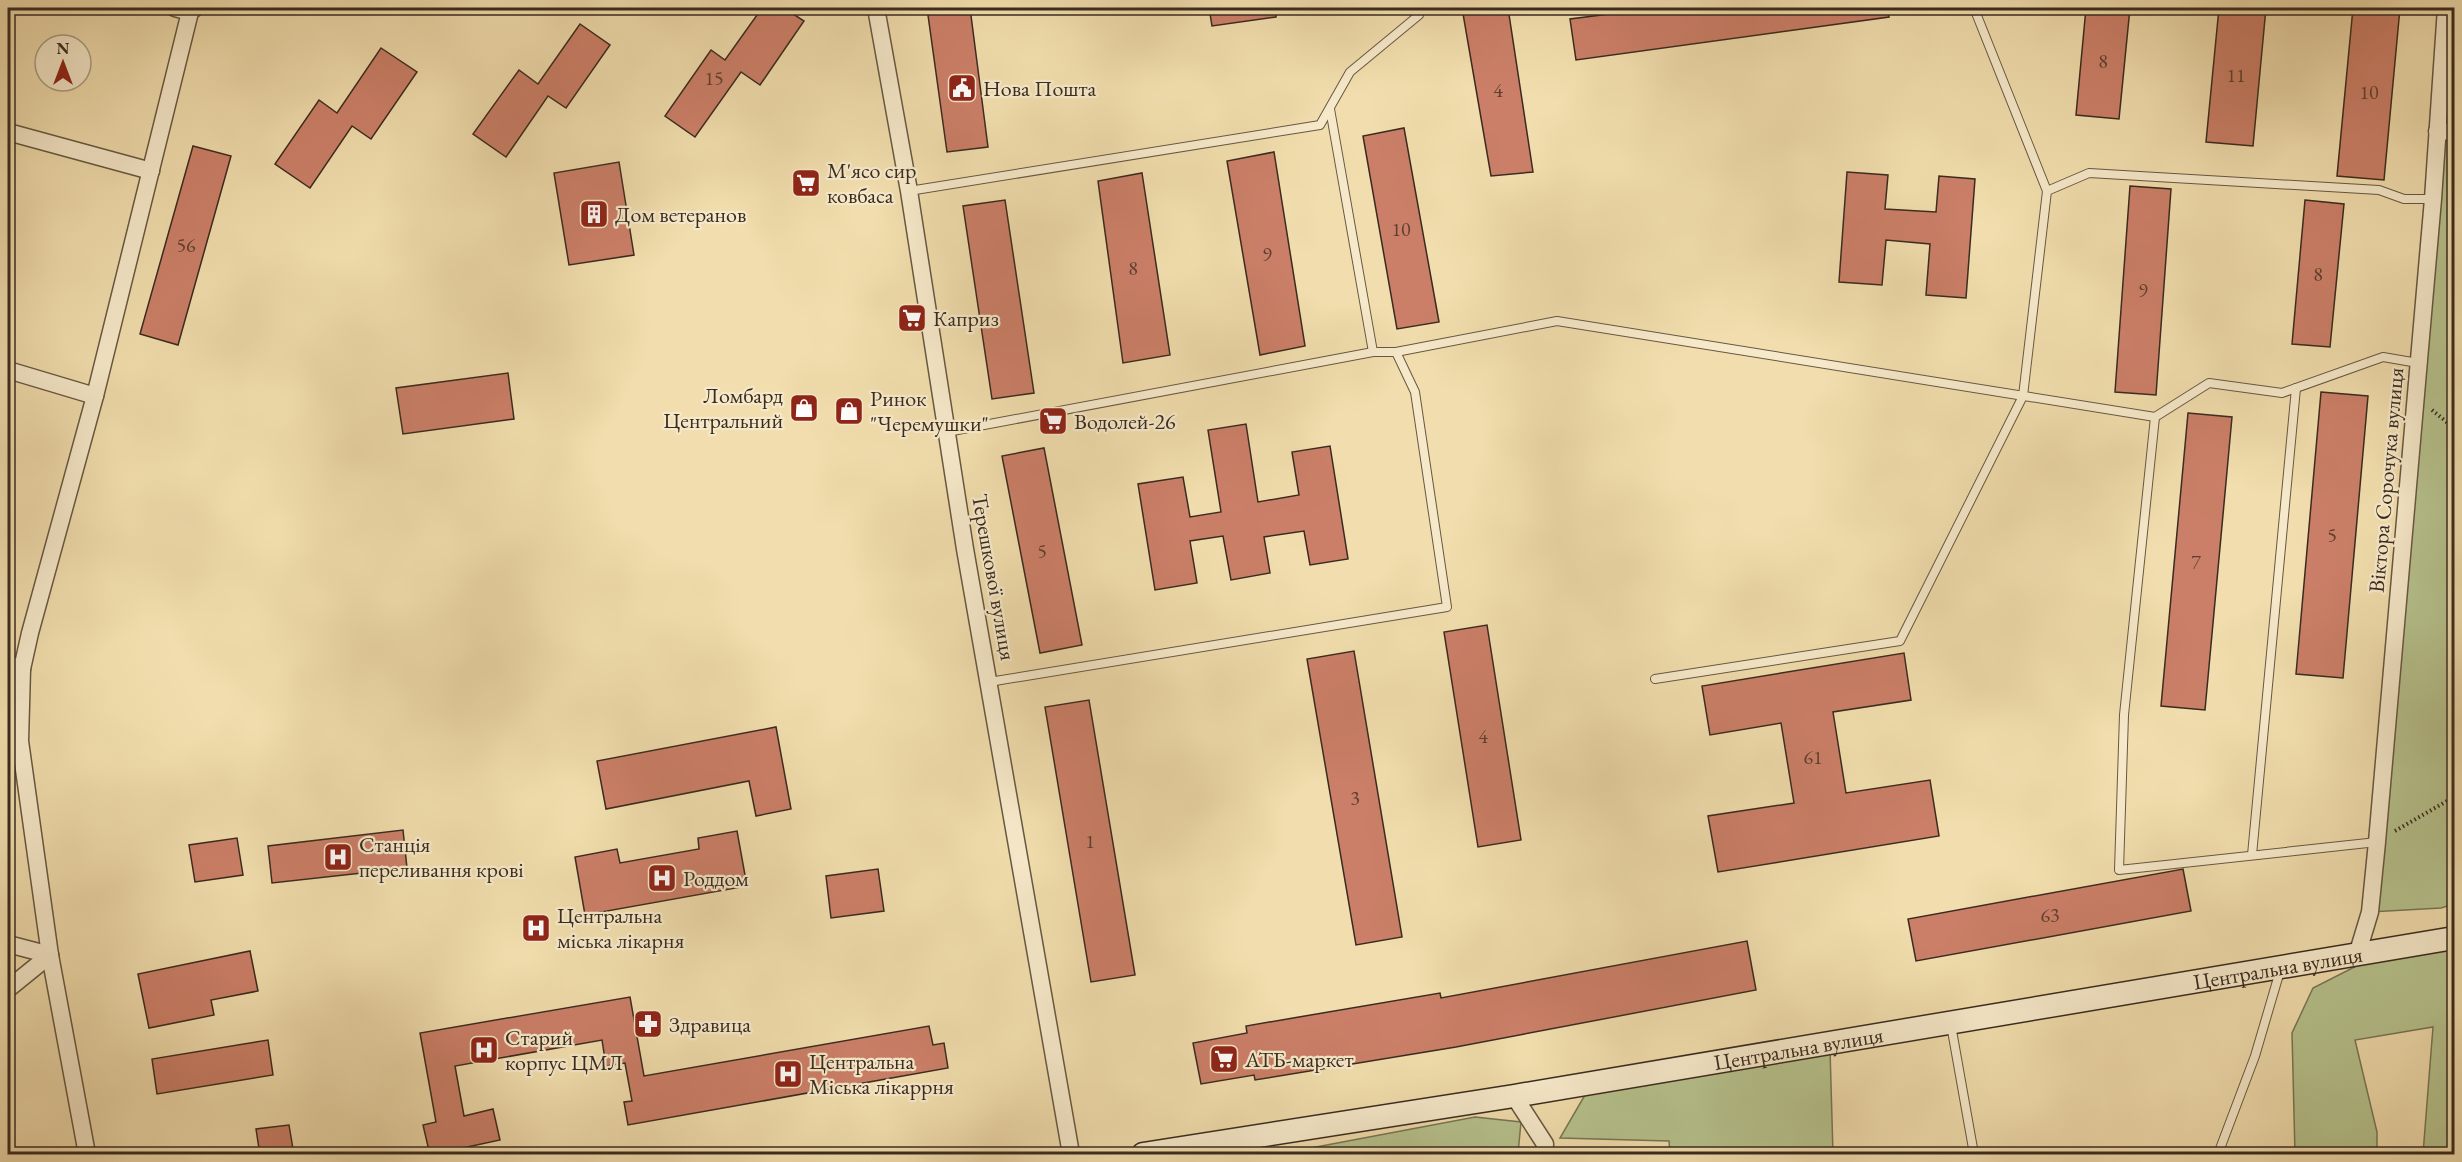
<svg xmlns="http://www.w3.org/2000/svg" width="2462" height="1162" font-family="'EB Garamond',serif">
<rect width="100%" height="100%" fill="#f1ddad"/>
<filter id="stains"><feTurbulence type="fractalNoise" baseFrequency=".00333" numOctaves="4"/><feColorMatrix values="0 0 0 0 .2 0 0 0 0 .09 0 0 0 0 .02 0 0 0 .5 -.17"/></filter>
<radialGradient id="worn" r=".72"><stop offset=".6" stop-color="#630" stop-opacity="0"/><stop offset="1" stop-color="#630" stop-opacity=".3"/></radialGradient>
<!-- green -->
<g fill="#b6c28d" stroke="#787656" stroke-width="1.5">
<polygon points="2446,8 2454,8 2454,904 2441,908 2370,912"/>
<polygon points="2454,942 2454,1154 2423,1154 2433,1027 2355,1040 2377,1132 2377,1154 2295,1154 2292,1033 2313,988 2378,955"/>
<polygon points="1830,1049 1833,1154 1670,1154 1669,1141 1560,1138 1589,1088"/>
<polygon points="1475,1117 1521,1122 1518,1154 1279,1154"/>
</g>
<!-- building -->
<g fill="#cb7f68" stroke="#392b1f" stroke-width="1.5">
<polygon points="762,8 784,8 804,21 760,85 741,72 695,137 665,116 711,50 725,60"/>
<polygon points="927,8 970,8 988,147 947,152"/>
<polygon points="1209,8 1276,8 1276,17 1212,26"/>
<polygon points="1462,8 1508,8 1533,172 1491,176"/>
<polygon points="1657,8 1888,8 1889,17 1576,60 1570,19"/>
<polygon points="2086,8 2130,8 2119,119 2076,115"/>
<polygon points="2219,8 2266,8 2253,146 2206,142"/>
<polygon points="2353,8 2400,8 2384,180 2337,176"/>
<polygon points="580,24 610,45 566,108 548,96 506,157 473,134 519,70 538,84"/>
<polygon points="381,48 417,72 371,139 352,126 310,188 275,164 319,100 337,113"/>
<polygon points="1404,128 1439,322 1397,329 1363,136"/>
<polygon points="193,146 231,156 178,345 140,334"/>
<polygon points="1274,152 1305,346 1260,355 1227,161"/>
<polygon points="619,162 634,255 569,265 554,173"/>
<polygon points="1847,172 1888,175 1885,209 1936,212 1939,176 1975,179 1966,298 1926,295 1930,244 1886,240 1882,285 1839,282"/>
<polygon points="1142,173 1170,355 1123,363 1098,181"/>
<polygon points="2130,186 2171,189 2156,395 2115,392"/>
<polygon points="1005,200 1034,393 992,399 963,206"/>
<polygon points="2305,200 2344,204 2330,347 2292,344"/>
<polygon points="508,373 514,419 403,434 396,388"/>
<polygon points="2321,392 2368,396 2343,678 2296,674"/>
<polygon points="2188,413 2232,417 2205,710 2161,706"/>
<polygon points="1246,424 1258,502 1299,495 1292,452 1330,446 1348,559 1310,565 1304,531 1264,537 1270,573 1231,580 1223,536 1190,541 1197,583 1155,590 1138,484 1183,477 1190,517 1221,512 1208,430"/>
<polygon points="1044,448 1082,645 1040,653 1002,456"/>
<polygon points="1487,625 1521,840 1478,847 1444,632"/>
<polygon points="1354,651 1402,937 1356,945 1307,659"/>
<polygon points="1904,653 1911,700 1833,712 1846,793 1930,780 1939,836 1718,872 1708,816 1794,803 1781,723 1710,735 1702,686"/>
<polygon points="1089,700 1135,975 1091,982 1045,707"/>
<polygon points="776,727 791,809 756,816 749,781 606,809 597,761"/>
<polygon points="403,830 407,868 272,883 268,846"/>
<polygon points="737,831 747,886 585,915 575,857 617,849 620,863 699,849 698,838"/>
<polygon points="237,838 243,875 195,882 189,845"/>
<polygon points="878,869 884,911 831,918 826,876"/>
<polygon points="2183,869 2191,911 1916,961 1908,919"/>
<polygon points="1747,941 1756,990 1456,1047 1255,1080 1254,1075 1201,1084 1193,1043 1247,1033 1246,1026 1440,993 1441,998"/>
<polygon points="250,951 258,991 211,1000 214,1015 149,1028 138,974"/>
<polygon points="630,997 644,1076 929,1026 933,1045 944,1043 948,1068 628,1125 624,1102 632,1101 625,1063 606,1066 602,1040 455,1066 464,1116 493,1109 500,1140 430,1155 423,1125 436,1122 420,1033"/>
<polygon points="268,1040 273,1075 157,1094 152,1059"/>
<polygon points="289,1125 294,1155 260,1155 256,1129"/>
</g>
<g fill="none" stroke-linecap="round" stroke-linejoin="round">
<!-- service casing -->
<g stroke="#675842" stroke-width="10">
<g id="service">
<polyline points="1974,8 2047,191"/>
<polyline points="1330,109 1373,352"/>
<polyline points="909,191 1320,125 1350,72 1419,15 1417,8"/>
<polyline points="1396,352 1557,321 2155,417 2209,383 2282,393 2383,357 2418,363"/>
<polyline points="2155,417 2124,715 2119,870 2377,842"/>
<polyline points="947,432 1373,352 1396,352 1415,392 1447,607 989,682"/>
<polyline points="1655,679 1900,641 2023,396 2047,191 2089,173 2379,190 2404,199 2433,199"/>
<polyline points="2252,855 2296,388"/>
<polyline points="1951,1025 1974,1154"/>
<polyline points="2218,1154 2255,1056 2280,971"/>
</g>
</g>
<!-- minor casing -->
<g stroke="#675842" stroke-width="19">
<g id="minor">
<polyline points="175,8 190,12"/>
<polyline points="876,8 909,191 965,549 1071,1154"/>
<polyline points="2437,131 2454,132"/>
<polyline points="8,132 151,171"/>
<polyline points="8,370 95,396"/>
<polyline points="8,664 22,669"/>
<polyline points="8,944 50,955"/>
<polyline points="2357,955 2370,912 2377,842 2433,199 2446,8"/>
<polyline points="8,989 50,955"/>
<polyline points="1514,1096 1545,1144 1544,1154"/>
<polyline points="87,1154 50,955 20,741 22,669 30,633 95,396 190,12 195,8"/>
</g>
</g>
<!-- secondary casing -->
<g stroke="#392b1f" stroke-width="25">
<g id="secondary">
<path id="s1" d="M1143,1154L1514,1096L2454,938"/>
</g>
</g>
<!-- path -->
<g stroke="#392b1f" stroke-width="4" stroke-dasharray="1.5 3" stroke-linecap="butt">
<polyline points="2432,410 2454,428"/>
<polyline points="2395,831 2454,797"/>
</g>
<!-- service -->
<use href="#service" stroke="#f6e9ca" stroke-width="8"/>
<!-- minor -->
<use href="#minor" stroke="#f6e9ca" stroke-width="16"/>
<!-- secondary -->
<use href="#secondary" stroke="#f6e9ca" stroke-width="22"/>
</g>
<!-- icons -->
<defs>
<g id="civic-square" transform="scale(1.5)"><rect x="-9" y="-9" width="18" height="18" rx="4" fill="#8f2418" stroke="#f6e9ca"/><path d="M-.6-6.5H3V-4.5H.6V-3L4-1V1h2V6H-6V1h2V-1L-.6-3ZM-1.2 2.5V6h2.4V2.5Z" fill="#fff"/></g>
<g id="supermarket-square" transform="scale(1.5)"><rect x="-9" y="-9" width="18" height="18" rx="4" fill="#8f2418" stroke="#f6e9ca"/><path d="M-6-5.5h2.5l.6 2H6L4.5 2H-2.5L-4.4-4H-6ZM-1.5 3.2a1.3 1.3 0 1 0 .1 0ZM3 3.2a1.3 1.3 0 1 0 .1 0Z" fill="#fff"/></g>
<g id="building-square" transform="scale(1.5)"><rect x="-9" y="-9" width="18" height="18" rx="4" fill="#8f2418" stroke="#f6e9ca"/><path d="M-4-6H4V6H1V3H-1V6H-4ZM-2.5-4.3h1.7v1.8h-1.7ZM.8-4.3h1.7v1.8H.8ZM-2.5-1h1.7V.8h-1.7ZM.8-1h1.7V.8H.8Z" fill="#fff"/></g>
<g id="shop-square" transform="scale(1.5)"><rect x="-9" y="-9" width="18" height="18" rx="4" fill="#8f2418" stroke="#f6e9ca"/><path d="M-5-2.5h2.3a2.7 3.5 0 0 1 5.4 0H5L5.5 6h-11ZM-1.5-2.5h3a1.5 2.3 0 0 0-3 0Z" fill="#fff"/></g>
<g id="hospital-square" transform="scale(1.5)"><rect x="-9" y="-9" width="18" height="18" rx="4" fill="#8f2418" stroke="#f6e9ca"/><path d="M-5-5h3v3.5h4V-5h3V5h-3V1.5h-4V5h-3Z" fill="#fff"/></g>
<g id="pharmacy-square" transform="scale(1.5)"><rect x="-9" y="-9" width="18" height="18" rx="4" fill="#8f2418" stroke="#f6e9ca"/><path d="M-2-6h4v4h4v4h-4v4h-4v-4h-4v-4h4Z" fill="#fff"/></g>
</defs>
<g fill-rule="evenodd">
<use href="#civic-square" x="962" y="88"/>
<use href="#supermarket-square" x="806" y="183"/>
<use href="#building-square" x="594" y="214"/>
<use href="#supermarket-square" x="912" y="318"/>
<use href="#shop-square" x="804" y="408"/>
<use href="#shop-square" x="849" y="411"/>
<use href="#supermarket-square" x="1053" y="421"/>
<use href="#hospital-square" x="338" y="857"/>
<use href="#hospital-square" x="662" y="878"/>
<use href="#hospital-square" x="536" y="928"/>
<use href="#pharmacy-square" x="648" y="1024"/>
<use href="#hospital-square" x="484" y="1050"/>
<use href="#supermarket-square" x="1224" y="1059"/>
<use href="#hospital-square" x="788" y="1074"/>
</g>
<g text-anchor="middle" dominant-baseline="central" stroke-width="4.5" stroke-linejoin="round" paint-order="stroke">
<!-- number labels -->
<g font-size="20" fill="#5e4031">
<text x="2103" y="61">8</text>
<text x="2236" y="75">11</text>
<text x="714" y="78">15</text>
<text x="1498" y="90">4</text>
<text x="2369" y="92">10</text>
<text x="1401" y="229">10</text>
<text x="186" y="245">56</text>
<text x="1267" y="254">9</text>
<text x="1133" y="268">8</text>
<text x="2318" y="274">8</text>
<text x="2143" y="290">9</text>
<text x="2332" y="535">5</text>
<text x="1042" y="551">5</text>
<text x="2196" y="562">7</text>
<text x="1483" y="736">4</text>
<text x="1813" y="757">61</text>
<text x="1355" y="798">3</text>
<text x="1090" y="841">1</text>
<text x="2050" y="915">63</text>
</g>
<!-- poi labels -->
<g font-size="22" fill="#392b1f" stroke="#f6e9ca" text-anchor="start">
<text x="983" y="88">Нова Пошта</text>
<text x="827" y="170">М'ясо сир<tspan x="827" dy="25">ковбаса</tspan></text>
<text x="615" y="214">Дом ветеранов</text>
<text x="933" y="318">Каприз</text>
<text x="783" y="395" text-anchor="end">Ломбард<tspan x="783" dy="25">Центральний</tspan></text>
<text x="870" y="398">Ринок<tspan x="870" dy="25">"Черемушки"</tspan></text>
<text x="1074" y="421">Водолей-26</text>
<text x="359" y="844">Станція<tspan x="359" dy="25">переливання крові</tspan></text>
<text x="683" y="878">Роддом</text>
<text x="557" y="915">Центральна<tspan x="557" dy="25">міська лікарня</tspan></text>
<text x="669" y="1024">Здравица</text>
<text x="505" y="1037">Старий<tspan x="505" dy="25">корпус ЦМЛ</tspan></text>
<text x="1245" y="1059">АТБ-маркет</text>
<text x="809" y="1061">Центральна<tspan x="809" dy="25">Міська лікаррня</tspan></text>
</g>
<!-- street labels -->
<g font-size="22" fill="#392b1f" stroke="#f6e9ca">
<text transform="translate(2386 480) rotate(-85)">Віктора Сорочука вулиця</text>
<text transform="translate(994 577) rotate(80)">Терешкової вулиця</text>
<text stroke="none"><textPath href="#s1" startOffset="1150">Центральна вулиця</textPath></text>
<text stroke="none"><textPath href="#s1" startOffset="664">Центральна вулиця</textPath></text>
</g>
</g>
<!-- margin -->
<rect width="2462" height="1162" fill="none" stroke="#f1ddad" stroke-width="30"/>
<rect x="9" y="9" width="2444" height="1144" fill="none" stroke="#392b1f" stroke-width="3"/>
<rect x="15" y="15" width="2432" height="1132" fill="none" stroke="#392b1f" stroke-width="1.5"/>
<!-- north arrow -->
<g transform="translate(63 63)"><circle r="28" fill="#f6e9ca" stroke="#aa9d86" stroke-width="1.5"/>
<path d="M0-4.5L10 22L0 15L-10 22Z" fill="#8f2418"/>
<text y="-9" font-size="16" font-weight="bold" text-anchor="middle" fill="#392b1f">N</text>
</g>
<rect width="100%" height="100%" filter="url(#stains)"/>
<rect width="100%" height="100%" fill="url(#worn)"/>
</svg>
